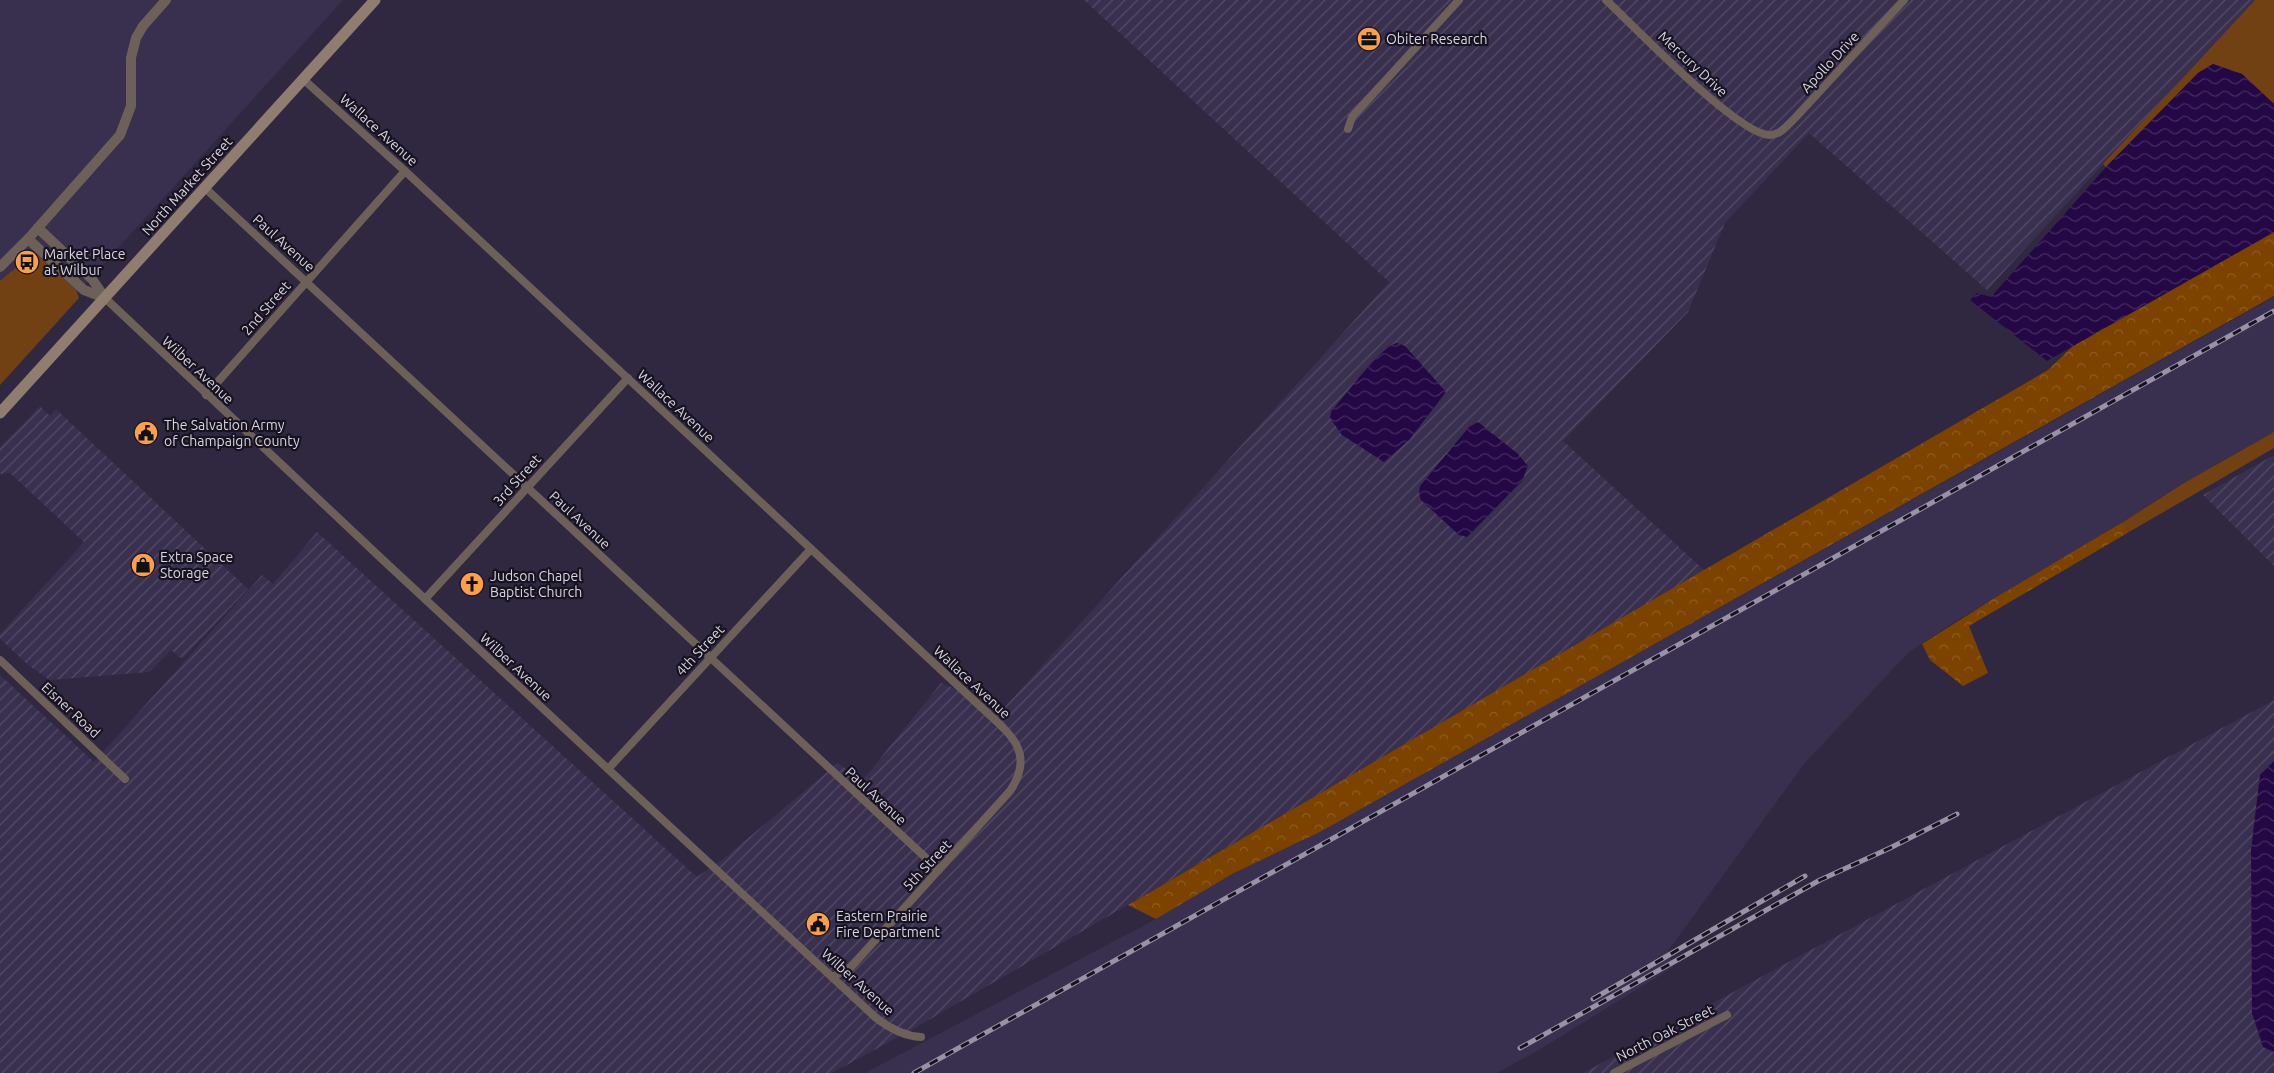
<svg xmlns="http://www.w3.org/2000/svg" width="2274" height="1073" font-family="Ubuntu,sans-serif">
<defs>
<pattern id="industrial-furrows" width="10" height="10" patternUnits="userSpaceOnUse" patternTransform="scale(1.25)"><rect width="10" height="10" fill="#392f4e"/><path d="M-1 1l2-2M0 10L10 0M9 11l2-2" fill="none" stroke="#554c67"/></pattern>
<pattern id="forest-crowns" width="20" height="18" patternUnits="userSpaceOnUse" patternTransform="scale(1.25)"><rect width="20" height="18" fill="#7c4200"/><path d="M2 6a3 3 0 1 1 6 0M12 15a3 3 0 1 1 6 0" fill="none" stroke="#8e5c25"/></pattern>
<pattern id="water-waves" width="16" height="10" patternUnits="userSpaceOnUse" patternTransform="scale(1.25)"><rect width="16" height="10" fill="#240845"/><path d="M0 5q4-4 8 0t8 0" fill="none" stroke="#432b60"/></pattern>
</defs>
<rect width="100%" height="100%" fill="#302841"/>
<!-- built -->
<g fill="#392f4e">
<polygon points="0,0 343,0 0,378"/>
<polygon points="2274,297 2274,432 2184,483 2105,533 1953,623 1909,652 1804,764 1668,951 1673,967 1539,1050 1497,1073 865,1073 1156,919 1234,873 1320,832"/>
</g>
<!-- industrial -->
<g fill="url(#industrial-furrows)">
<polygon points="1084,0 2255,0 1987,290 1809,133 1725,223 1688,312 1563,441 1705,571 913,1029 832,1073 0,1073 0,675 94,762 262,575 273,584 317,532 697,877 723,859 838,763 862,781 941,683 1003,709 1389,282"/>
<polygon points="40,406 50,416 56,409 248,589 183,658 179,657 171,650 150,672 50,680 28,665 0,639 0,634 84,542 10,473 0,474 0,447"/>
<polygon points="2274,455 2274,566 2203,495"/>
<polygon points="2274,700 2274,1073 1583,1073"/>
</g>
<!-- green -->
<g fill="#724113">
<polygon points="2255,0 2274,0 2274,104 2242,74 2213,64 2198,73 2106,167 2103,164"/>
<polygon points="30,256 38,256 44,260 76,290 79,298 0,385 0,281"/>
<polygon points="2274,432 2274,448 2129,532 2123,522 2184,483"/>
</g>
<!-- forest -->
<g fill="url(#forest-crowns)">
<polygon points="2274,232 2274,296 1320,832 1234,873 1156,919 1128,905 2048,370 2075,344"/>
<polygon points="2123,522 2129,532 1969,626 1988,673 1963,686 1930,660 1922,644 1993,599"/>
</g>
<!-- water -->
<g fill="url(#water-waves)">
<polygon points="2213,64 2242,74 2274,104 2274,232 2047,361 1970,300 1977,293 1991,297 2106,167 2198,73"/>
<path d="M1397,343L1405,346L1446,392L1409,440L1384,462L1342,435L1330,418L1331,412C1343,398 1382,345 1397,343Z"/>
<polygon points="1478,422 1518,454 1528,466 1522,481 1467,537 1459,535 1421,500 1419,494 1420,486 1469,427"/>
<polygon points="2274,761 2274,1052 2263,1047 2252,1013 2251,850 2260,775"/>
</g>
<g fill="none" stroke-linecap="round" stroke-linejoin="round">
<!-- minor -->
<g stroke="#6c6058" stroke-width="8">
<path d="M1606,0C1633,25 1740,137 1770,135C1780,135 1788,125 1795,118L1904,0"/>
<path d="M303,79L405,171L982,708C1010,734 1036,752 1010,791L850,968L832,977"/>
<polyline points="1348,129 1352,117 1459,0"/>
<polyline points="205,188 939,870"/>
<path d="M105,298L383,560L875,1017C889,1028 903,1036 921,1037"/>
<polyline points="206,395 405,171"/>
<polyline points="425,599 628,378"/>
<polyline points="0,660 125,779"/>
<polyline points="608,769 811,549"/>
<polyline points="1614,1073 1727,1015"/>
</g>
<!-- tertiary -->
<g stroke="#6c6058" stroke-width="10">
<polyline points="38,228 92,279 105,298"/>
<polyline points="28,239 84,290 105,298"/>
<polyline points="0,267 28,239 120,135 131,106 131,58 136,38 143,26 166,0"/>
</g>
<!-- secondary -->
<polyline stroke="#8f7d6f" stroke-width="11" points="0,413 375,0"/>
<!-- rail casing -->
<g stroke="#9892a6" stroke-width="5">
<g id="rail">
<polyline points="1593,999 1805,876"/>
<polyline points="1520,1048 1820,880 1890,848 1957,814"/>
<polyline points="914,1073 2274,311"/>
</g>
</g>
<!-- rail -->
<use href="#rail" stroke="#17131e" stroke-width="3" stroke-dasharray="9" stroke-linecap="butt"/>
</g>
<!-- icons -->
<defs>
<g id="office-disc" transform="scale(1.25)"><circle r="9.5" fill="#fa9f4e" stroke="#17131e"/><path d="M-6-3h4V-5.5h4V-3h4V5H-6ZM-1-4.5V-3h2v-1.5ZM-6 0V1H6V0Z" fill="#111"/></g>
<g id="bus-disc" transform="scale(1.25)"><circle r="9.5" fill="#fa9f4e" stroke="#17131e"/><path d="M-5-6H5V4H4V6H2V4H-2V6H-4V4H-5ZM-3.5-4V0h7V-4ZM-3.5 1.2v1.5H-2V1.2ZM2 1.2v1.5H3.5V1.2Z" fill="#111"/></g>
<g id="civic-disc" transform="scale(1.25)"><circle r="9.5" fill="#fa9f4e" stroke="#17131e"/><path d="M-.6-6.5H3V-4.5H.6V-3L4-1V1h2V6H-6V1h2V-1L-.6-3ZM-1.2 2.5V6h2.4V2.5Z" fill="#111"/></g>
<g id="shop-disc" transform="scale(1.25)"><circle r="9.5" fill="#fa9f4e" stroke="#17131e"/><path d="M-5-2.5h2.3a2.7 3.5 0 0 1 5.4 0H5L5.5 6h-11ZM-1.5-2.5h3a1.5 2.3 0 0 0-3 0Z" fill="#111"/></g>
<g id="church-disc" transform="scale(1.25)"><circle r="9.5" fill="#fa9f4e" stroke="#17131e"/><path d="M-1.2-6h2.4v3.5h3.3v2.4h-3.3V6h-2.4V-.1h-3.3v-2.4h3.3Z" fill="#111"/></g>
</defs>
<g fill-rule="evenodd">
<use href="#office-disc" x="1369" y="39"/>
<use href="#bus-disc" x="27" y="262"/>
<use href="#civic-disc" x="146" y="433"/>
<use href="#shop-disc" x="143" y="565"/>
<use href="#church-disc" x="472" y="584"/>
<use href="#civic-disc" x="818" y="924"/>
</g>
<g text-anchor="middle" dominant-baseline="central" stroke-width="4.5" stroke-linejoin="round" paint-order="stroke">
<!-- poi labels -->
<g font-size="14" fill="#d9d5e5" stroke="#17131e" text-anchor="start">
<text x="1386" y="39">Obiter Research</text>
<text x="44" y="254">Market Place<tspan x="44" dy="16">at Wilbur</tspan></text>
<text x="164" y="425">The Salvation Army<tspan x="164" dy="16">of Champaign County</tspan></text>
<text x="160" y="557">Extra Space<tspan x="160" dy="16">Storage</tspan></text>
<text x="490" y="576">Judson Chapel<tspan x="490" dy="16">Baptist Church</tspan></text>
<text x="836" y="916">Eastern Prairie<tspan x="836" dy="16">Fire Department</tspan></text>
</g>
<!-- street labels -->
<g font-size="14" fill="#d9d5e5" stroke="#17131e">
<text transform="translate(1830 62) rotate(-47)">Apollo Drive</text>
<text transform="translate(1693 64) rotate(43)">Mercury Drive</text>
<text transform="translate(379 130) rotate(42)">Wallace Avenue</text>
<text transform="translate(187 186) rotate(-48)">North Market Street</text>
<text transform="translate(284 243) rotate(42)">Paul Avenue</text>
<text transform="translate(266 308) rotate(-49)">2nd Street</text>
<text transform="translate(198 370) rotate(43)">Wilber Avenue</text>
<text transform="translate(676 406) rotate(43)">Wallace Avenue</text>
<text transform="translate(517 480) rotate(-48)">3rd Street</text>
<text transform="translate(580 520) rotate(43)">Paul Avenue</text>
<text transform="translate(700 650) rotate(-47)">4th Street</text>
<text transform="translate(516 667) rotate(43)">Wilber Avenue</text>
<text transform="translate(972 682) rotate(43)">Wallace Avenue</text>
<text transform="translate(71 710) rotate(43)">Eisner Road</text>
<text transform="translate(876 796) rotate(43)">Paul Avenue</text>
<text transform="translate(927 865) rotate(-47)">5th Street</text>
<text transform="translate(858 982) rotate(42)">Wilber Avenue</text>
<text transform="translate(1665 1033) rotate(-27)">North Oak Street</text>
</g>
</g>
</svg>
